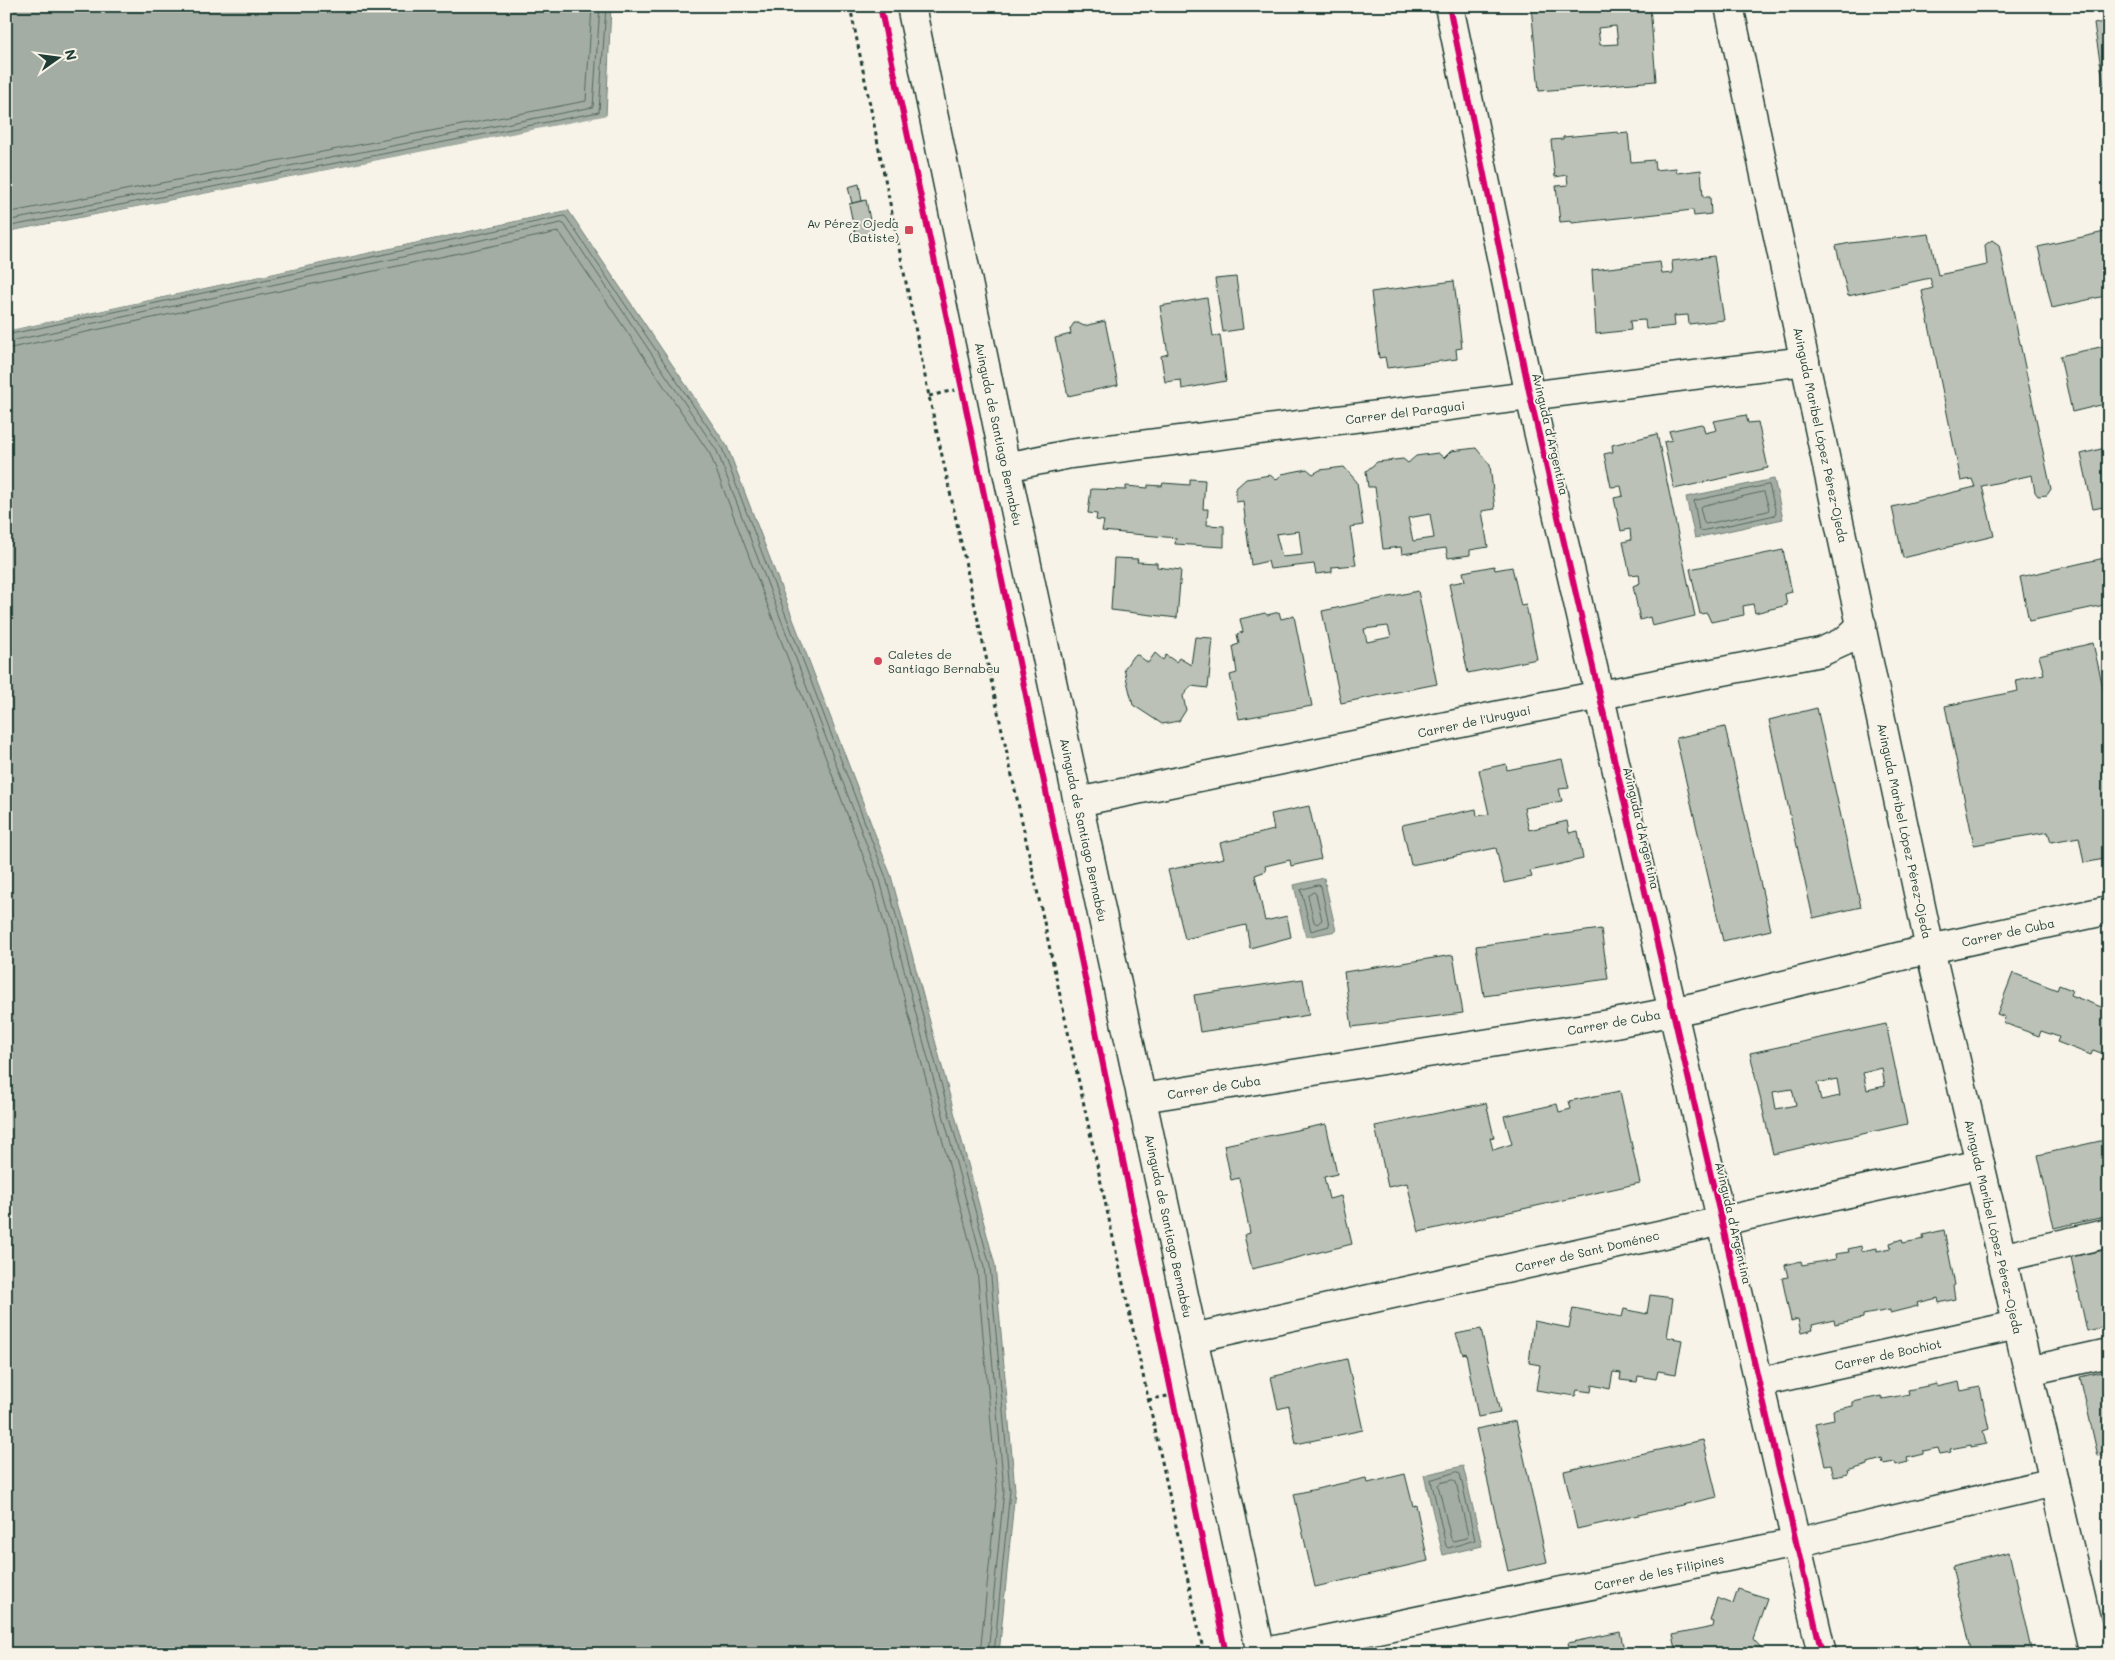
<svg xmlns="http://www.w3.org/2000/svg" width="2115" height="1660" font-family="Mali,sans-serif">
<rect width="100%" height="100%" fill="#f7f3e8"/>
<filter id="ink" filterUnits="userSpaceOnUse"><feTurbulence type="fractalNoise" baseFrequency=".02" numOctaves="2"/><feDisplacementMap in="SourceGraphic" scale="10" xChannelSelector="R" yChannelSelector="G"/><feConvolveMatrix kernelMatrix="1 2 1 2 8 2 1 2 1" color-interpolation-filters="sRGB"/></filter>
<g filter="url(#ink)">
<!-- water -->
<g fill="#a4ada3" stroke="#6f8077">
<polygon points="6,6 611,6 606,116 6,232"/>
<polygon points="568,210 727,446 891,876 995,1265 1015,1490 999,1654 6,1654 6,331"/>
<polygon points="1774,479 1783,519 1695,538 1686,497"/>
<polygon points="1324,878 1336,931 1306,937 1294,885"/>
<polygon points="1463,1466 1482,1546 1443,1555 1424,1475"/>
</g>
<!-- pier -->
<g fill="#f7f3e8">
<polygon points="608,115 606,118 6,235 6,232 13,231"/>
<polygon points="567,208 570,209 6,331 6,328"/>
</g>
<g fill="none" stroke-linecap="round" stroke-linejoin="round">
<!-- shore -->
<g stroke="#546a60" stroke-width="1">
<polyline points="6,213 586,101 592,6"/>
<polyline points="6,221 593,107 600,6"/>
<polyline points="6,227 599,112 606,6"/>
<polyline points="6,335 564,216 566,217 722,448 886,878 990,1266 1010,1490 994,1654"/>
<polyline points="6,342 561,223 564,224 717,451 880,880 984,1267 1004,1490 988,1654"/>
<polyline points="6,349 558,232 560,233 710,454 873,882 977,1269 997,1490 980,1654"/>
<polygon points="1769,485 1776,513 1775,515 1701,531 1699,530 1694,501"/>
<polygon points="1764,492 1769,508 1768,511 1706,524 1704,523 1700,508 1702,506"/>
<polygon points="1318,885 1321,886 1329,926 1311,931 1301,890"/>
<polygon points="1314,892 1316,894 1322,920 1317,924 1314,922 1308,896"/>
<polygon points="1457,1472 1460,1474 1475,1540 1448,1548 1446,1546 1431,1480"/>
<polygon points="1453,1480 1456,1482 1468,1535 1466,1538 1453,1541 1451,1539 1438,1485 1440,1483"/>
</g>
</g>
<!-- building -->
<g fill="#bbc1b6" stroke="#1f3d34" fill-rule="evenodd">
<path d="M1531,6H1650L1656,81L1539,91ZM1616,26L1618,44L1600,45L1598,28Z"/>
<polygon points="2109,21 2109,91 2105,92 2094,24"/>
<polygon points="1618,132 1619,134 1628,133 1631,162 1654,160 1655,170 1676,168 1677,173 1701,170 1703,197 1710,197 1711,214 1694,216 1693,210 1572,223 1571,221 1560,222 1556,186 1568,185 1567,175 1555,177 1551,140 1563,139 1563,137"/>
<polygon points="859,184 862,201 852,203 848,187"/>
<polygon points="866,200 873,235 856,238 849,204"/>
<polygon points="2109,231 2109,295 2052,308 2038,247"/>
<polygon points="1929,234 1938,275 1987,265 1985,245 1992,240 1999,245 2051,489 2047,495 2038,496 2035,492 2032,475 1982,486 1994,536 1903,558 1892,507 1975,487 1972,479 1961,481 1922,291 1933,288 1930,278 1848,296 1836,246 1850,243"/>
<polygon points="1714,256 1724,320 1689,324 1688,315 1674,316 1675,326 1646,329 1645,320 1630,321 1631,330 1596,334 1592,270 1660,262 1662,274 1673,273 1672,261"/>
<polygon points="1236,277 1243,329 1223,332 1215,279"/>
<polygon points="1454,281 1462,348 1456,349 1457,359 1387,368 1385,357 1379,358 1371,292"/>
<polygon points="1207,298 1213,336 1220,335 1226,381 1182,389 1181,380 1165,382 1161,356 1168,354 1160,306"/>
<polygon points="1105,321 1118,385 1068,396 1055,338 1071,334 1070,329 1074,323 1078,323 1084,326"/>
<polygon points="2109,345 2109,403 2072,412 2060,356"/>
<polygon points="1746,415 1748,423 1758,422 1768,468 1674,489 1664,442 1672,440 1669,431 1701,424 1703,425 1705,433 1717,430 1714,421"/>
<polygon points="1657,434 1695,616 1652,626 1650,617 1640,620 1633,586 1640,583 1639,574 1630,575 1623,542 1631,540 1630,529 1621,531 1614,498 1623,496 1621,486 1611,487 1604,454 1613,452 1612,445"/>
<polygon points="2109,447 2109,506 2093,509 2081,454"/>
<path d="M1476,448L1490,465L1495,509L1482,511L1488,547L1470,550V555L1448,558L1446,548L1402,554L1401,547L1383,549L1375,487H1368L1366,471L1377,462L1403,459L1408,463L1416,456L1438,453L1444,458L1451,451ZM1430,514L1434,538L1413,541L1408,518Z"/>
<path d="M1344,467L1357,482L1363,525L1350,527L1356,565L1332,567V572L1316,574L1314,564L1270,569L1268,561L1251,565L1243,501L1236,502V488L1246,479L1270,475L1276,480L1282,474L1307,469L1313,474L1320,470ZM1299,531L1302,555L1282,557L1276,534Z"/>
<polygon points="1190,479 1205,480 1203,509 1208,509 1207,525 1224,526 1224,547 1175,544 1176,538 1102,531 1104,521 1096,520 1097,514 1088,513 1091,489 1126,490 1126,486 1148,488 1148,485 1162,486 1163,483 1190,485"/>
<polygon points="1783,550 1792,592 1785,594 1787,605 1755,613 1753,604 1743,606 1744,615 1711,622 1707,613 1700,614 1690,569"/>
<polygon points="2109,557 2109,604 2029,621 2020,577"/>
<polygon points="1114,558 1138,559 1137,562 1157,563 1157,567 1181,570 1177,618 1111,610"/>
<polygon points="1494,566 1495,570 1512,567 1521,606 1526,605 1537,659 1468,673 1449,584 1465,581 1463,572"/>
<path d="M1418,591L1437,684L1341,703L1322,611ZM1388,626L1391,637L1367,642L1364,629Z"/>
<polygon points="1279,612 1281,619 1294,616 1312,706 1239,719 1230,675 1237,673 1233,646 1239,644 1237,634 1243,632 1240,619 1265,613 1267,615"/>
<polygon points="1195,637 1213,638 1208,688 1191,686 1183,696 1186,710 1179,721 1162,724 1133,705 1124,669 1133,656 1138,655 1148,663 1155,653 1163,660 1166,655 1176,662 1179,658 1191,665"/>
<polygon points="2093,643 2109,714 2109,858 2084,863 2079,837 2051,842 2048,832 1974,845 1945,706 2018,691 2016,680 2044,674 2039,656"/>
<polygon points="1817,708 1861,907 1813,918 1769,720"/>
<polygon points="1725,727 1771,930 1723,941 1676,738"/>
<polygon points="1562,759 1569,788 1559,789 1562,801 1524,808 1529,830 1567,821 1569,833 1578,831 1583,859 1530,871 1532,877 1504,883 1496,848 1411,865 1402,825 1476,809 1477,816 1489,814 1479,770 1506,764 1507,770"/>
<polygon points="1309,806 1321,859 1291,866 1290,860 1265,866 1266,871 1255,875 1265,921 1287,916 1291,937 1250,948 1246,925 1185,939 1168,870 1224,858 1220,843 1274,830 1271,814"/>
<polygon points="1601,929 1608,979 1484,996 1476,946"/>
<polygon points="1453,955 1463,1013 1352,1027 1344,972"/>
<polygon points="2013,973 2057,990 2059,985 2072,990 2070,995 2109,1010 2109,1056 2093,1050 2091,1055 2057,1042 2059,1037 2041,1031 2039,1036 2004,1023 2005,1017 1997,1014"/>
<polygon points="1303,979 1309,1015 1200,1032 1194,995"/>
<path d="M1886,1024L1907,1124L1773,1154L1750,1053ZM1882,1068L1885,1086L1867,1090L1863,1073ZM1837,1079L1840,1096L1821,1100L1817,1083ZM1792,1089L1796,1105L1776,1109L1773,1092Z"/>
<polygon points="1620,1091 1640,1183 1419,1232 1407,1183 1388,1187 1375,1126 1486,1103 1494,1137 1490,1138 1493,1150 1512,1144 1504,1116 1557,1104 1559,1112 1571,1109 1569,1101"/>
<polygon points="1326,1124 1337,1174 1324,1177 1329,1199 1341,1196 1352,1244 1252,1269 1244,1235 1250,1233 1239,1178 1231,1180 1224,1145"/>
<polygon points="2109,1139 2109,1216 2054,1228 2038,1155"/>
<polygon points="1944,1230 1955,1285 1953,1286 1955,1299 1939,1303 1938,1298 1917,1303 1918,1306 1890,1313 1890,1310 1863,1315 1863,1318 1835,1324 1834,1320 1812,1325 1813,1330 1801,1333 1798,1319 1791,1321 1782,1278 1788,1277 1785,1265 1801,1261 1802,1265 1836,1259 1835,1254 1849,1252 1848,1249 1861,1246 1862,1251 1877,1248 1877,1251 1891,1248 1890,1243 1902,1239 1903,1243 1924,1239 1923,1235"/>
<polygon points="2109,1249 2109,1326 2087,1331 2071,1257"/>
<polygon points="1650,1295 1673,1298 1667,1337 1682,1340 1676,1374 1658,1371 1656,1379 1638,1376 1637,1382 1620,1380 1621,1373 1613,1372 1610,1389 1592,1385 1591,1392 1577,1390 1575,1396 1536,1390 1540,1365 1529,1363 1534,1321 1569,1328 1573,1308 1622,1317 1624,1309 1647,1314"/>
<polygon points="1481,1329 1500,1413 1478,1417 1466,1353 1463,1354 1456,1334"/>
<polygon points="1347,1359 1363,1430 1296,1444 1289,1406 1278,1409 1271,1377"/>
<polygon points="2109,1370 2109,1454 2098,1456 2080,1377"/>
<polygon points="1959,1382 1961,1391 1980,1387 1989,1429 1983,1431 1986,1444 1971,1447 1971,1445 1950,1449 1951,1452 1940,1454 1938,1448 1923,1451 1923,1454 1907,1458 1908,1462 1896,1465 1895,1462 1883,1464 1882,1459 1868,1463 1868,1465 1847,1471 1848,1474 1834,1477 1831,1464 1825,1465 1815,1423 1834,1419 1833,1410 1853,1406 1853,1402 1881,1396 1883,1399 1909,1394 1908,1390 1937,1384 1937,1387"/>
<polygon points="1516,1421 1547,1562 1508,1571 1476,1429"/>
<polygon points="1703,1440 1717,1497 1577,1529 1564,1471"/>
<polygon points="1405,1474 1413,1506 1416,1505 1428,1561 1315,1587 1294,1494 1366,1478 1368,1483"/>
<polygon points="2009,1552 2032,1654 1972,1654 1952,1566"/>
<polygon points="1738,1589 1767,1598 1753,1639 1767,1654 1677,1654 1673,1635 1713,1627 1714,1622 1710,1621 1717,1598 1733,1604"/>
<polygon points="1620,1632 1625,1654 1571,1654 1568,1643"/>
<polygon points="1917,1646 1919,1654 1882,1654"/>
</g>
<g fill="none" stroke-linecap="round" stroke-linejoin="round">
<!-- minor casing -->
<g stroke="#1f3d34" stroke-width="31">
<g id="minor">
<polyline points="911,6 1006,467 1261,1654"/>
<polyline points="1449,6 1530,396 1822,1654"/>
<polyline points="1729,6 1930,949 2094,1654"/>
<polyline points="1006,467 1070,454 1805,361"/>
<polyline points="1078,802 1534,708 1821,652 1845,641 1862,625"/>
<polyline points="1142,1098 1610,1024 1695,1007 1930,949 2109,910"/>
<polyline points="2001,1258 2109,1233"/>
<polyline points="1193,1338 1980,1164"/>
<polyline points="2028,1371 2109,1353"/>
<polyline points="1760,1382 2017,1325"/>
<polyline points="1261,1653 1795,1543 2054,1482"/>
</g>
</g>
<!-- path -->
<g stroke="#1f3d34" stroke-width="3" stroke-dasharray="4 4" stroke-linecap="butt">
<polyline points="850,6 929,396 1204,1654"/>
<polyline points="929,396 955,390"/>
<polyline points="1148,1400 1172,1395"/>
</g>
<!-- minor -->
<use href="#minor" stroke="#f7f3e8" stroke-width="28"/>
<!-- cycleway casing -->
<g stroke="#f7f3e8" stroke-width="9">
<g id="cycleway">
<polyline points="880,6 962,389 1226,1654"/>
<polyline points="1449,6 1530,396 1822,1654"/>
</g>
</g>
<!-- cycleway -->
<use href="#cycleway" stroke="#d6006c" stroke-width="6"/>
</g>
</g>
<!-- markers -->
<g fill="#d1495b" stroke="#f7f3e8" stroke-width="2">
<rect x="904" y="225" width="10" height="10" rx="2.5"/>
<circle cx="878" cy="661" r="5"/>
</g>
<g text-anchor="middle" dominant-baseline="central" stroke-width="4" stroke-linejoin="round" paint-order="stroke">
<!-- poi labels -->
<g font-size="12" fill="#1f3d34" stroke="#f7f3e8" text-anchor="end">
<text x="899" y="223">Av Pérez Ojeda<tspan x="899" dy="14">(Batiste)</tspan></text>
<text x="888" y="654" text-anchor="start">Caletes de<tspan x="888" dy="14">Santiago Bernabeu</tspan></text>
</g>
<!-- street labels -->
<g font-size="12" fill="#1f3d34" stroke="#f7f3e8">
<text transform="translate(1405 412) rotate(-7)">Carrer del Paraguai</text>
<text transform="translate(999 434) rotate(78)">Avinguda de Santiago Bernabéu</text>
<text transform="translate(1551 434) rotate(77)">Avinguda d'Argentina</text>
<text transform="translate(1821 435) rotate(78)">Avinguda Maribel López Pérez-Ojeda</text>
<text transform="translate(1474 721) rotate(-12)">Carrer de l'Uruguai</text>
<text transform="translate(1642 828) rotate(77)">Avinguda d'Argentina</text>
<text transform="translate(1084 830) rotate(78)">Avinguda de Santiago Bernabéu</text>
<text transform="translate(1905 831) rotate(78)">Avinguda Maribel López Pérez-Ojeda</text>
<text transform="translate(2008 932) rotate(-12)">Carrer de Cuba</text>
<text transform="translate(1614 1022) rotate(-10)">Carrer de Cuba</text>
<text transform="translate(1214 1087) rotate(-9)">Carrer de Cuba</text>
<text transform="translate(1734 1223) rotate(77)">Avinguda d'Argentina</text>
<text transform="translate(1169 1226) rotate(78)">Avinguda de Santiago Bernabéu</text>
<text transform="translate(1994 1227) rotate(77)">Avinguda Maribel López Pérez-Ojeda</text>
<text transform="translate(1587 1251) rotate(-13)">Carrer de Sant Doménec</text>
<text transform="translate(1888 1354) rotate(-12)">Carrer de Bochiot</text>
<text transform="translate(1659 1572) rotate(-12)">Carrer de les Filipines</text>
</g>
</g>
<!-- margin -->
<rect width="2115" height="1660" fill="none" stroke="#f7f3e8" stroke-width="25"/>
<rect x="12" y="12" width="2090" height="1635" fill="none" stroke="#1f3d34" stroke-width="2" filter="url(#ink)"/>
<!-- north arrow -->
<g transform="translate(58 58) rotate(76)" stroke="#f7f3e8" stroke-width="4" paint-order="stroke">
<path d="M0-4L9 19L0 12L-9 19Z" fill="#1f3d34"/>
<text y="-8" font-size="14" font-weight="bold" text-anchor="middle" fill="#1f3d34">N</text>
</g>
</svg>
